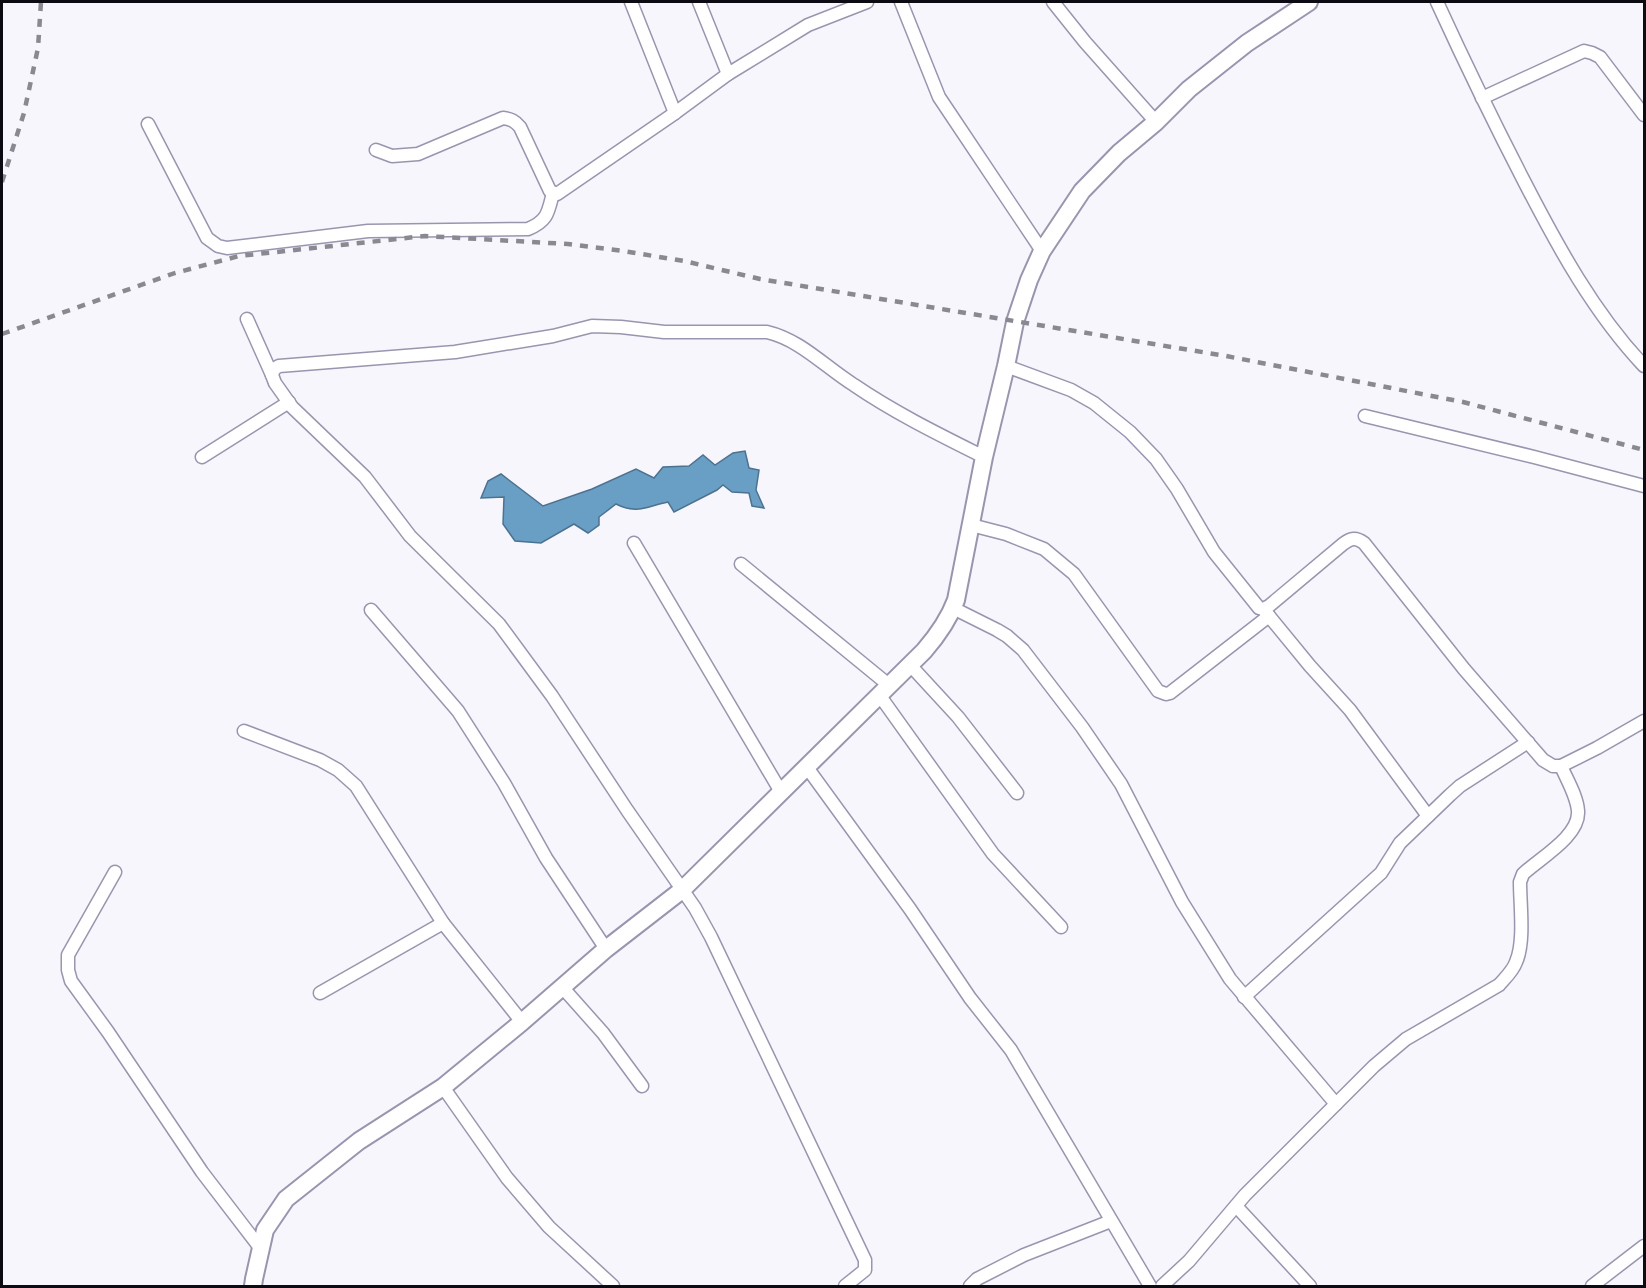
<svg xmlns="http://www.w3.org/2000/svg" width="1646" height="1288" font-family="'Sofia Sans Condensed',sans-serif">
<rect width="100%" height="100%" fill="#f7f6fc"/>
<!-- water -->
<path fill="#699fc5" stroke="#4d7290" stroke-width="1.5" d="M745,451L749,468L759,470L756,490L764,508L752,506L749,493L732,492L723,485L717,490L674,512L668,502C647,506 638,515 616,504L599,517V525L588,533L574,524L541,543L515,541L503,524L504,497L481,498L488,481L501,474L543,506L592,489L636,469L654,478L663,467L689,466L703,455L715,465L733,453Z"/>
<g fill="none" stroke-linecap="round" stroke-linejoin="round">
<!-- minor casing -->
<g stroke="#9995af" stroke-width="15">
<g id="minor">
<polyline points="631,2 675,113"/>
<polyline points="699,2 728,74"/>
<polyline points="901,2 939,97 1042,251"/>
<polyline points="1053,2 1085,42 1156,122"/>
<path d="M1437,2C1465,63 1494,123 1525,183C1558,247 1594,313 1644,366"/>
<polyline points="1482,98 1584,51 1592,53 1600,57 1644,115"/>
<path d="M148,124L207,238L218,246L227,248L368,231L528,229C548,221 548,212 553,193"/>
<path d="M376,150L392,156L418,154L503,118C511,119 515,121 520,127L550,191L557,194L675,113L728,74L808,25L867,2"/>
<polyline points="247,319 272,375"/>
<path d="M1006,366L1071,390L1094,403L1130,432L1156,459L1177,489L1214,552L1259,608L1263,609L1269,606L1343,544C1351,538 1356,537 1364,543L1464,669L1543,760L1553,766H1561L1597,748L1644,721"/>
<polyline points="1365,416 1534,457 1644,486"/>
<polyline points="202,457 289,402"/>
<polyline points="971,525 1006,534 1044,549 1074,574 1158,691 1166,694 1170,693 1269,616"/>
<polyline points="634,543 781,792"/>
<polyline points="741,564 890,686"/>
<polyline points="953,608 997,630 1007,636 1023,650 1082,727 1121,784 1182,902 1230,979 1336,1104"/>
<polyline points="371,610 458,711 504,783 546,858 606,949"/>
<polyline points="1264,610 1310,666 1350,710 1428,816"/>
<polyline points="911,666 958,717 1017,793"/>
<polyline points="880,696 993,854 1061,927"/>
<polyline points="244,731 320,760 338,770 356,786 443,923 522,1022"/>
<polyline points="806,766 910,909 970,998 1011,1050 1150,1286"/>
<polyline points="115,872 68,955 68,970 71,981 108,1032 202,1172 261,1249"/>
<polyline points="563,988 603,1033 642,1086"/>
<polyline points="320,993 443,923"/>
<polyline points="1244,997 1381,873 1400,843 1450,795 1460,786 1528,742"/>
<polyline points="443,1087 507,1178 549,1227 613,1286"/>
<polyline points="1236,1206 1310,1286"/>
<path d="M845,1286L865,1270V1260L711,937L695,908L627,810L552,696L499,624L410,536L365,477L292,407L275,383L272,375L274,369L279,366L455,352L553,336L592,326L621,327L664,332H767C801,340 825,367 854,385C895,413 940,435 984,457"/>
<polyline points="970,1286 977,1279 1024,1255 1111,1221"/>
<path d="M1162,1286L1189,1261L1245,1195L1374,1066L1406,1039L1499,985C1505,978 1513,971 1516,962C1525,942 1520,905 1520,882L1523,874C1540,858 1580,836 1578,811C1577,796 1567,780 1561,766"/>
<polyline points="1592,1286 1644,1246"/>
</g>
</g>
<!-- tertiary casing -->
<g stroke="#9995af" stroke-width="20">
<path id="tertiary" d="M253,1286L254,1279L265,1230L286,1199L359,1141L443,1087L522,1022L606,949L682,890L924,651C937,636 949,619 956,600L984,457L1006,366L1015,322L1029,280L1042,251L1082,191L1119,153L1156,122L1189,89L1247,43L1309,2"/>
</g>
<!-- minor -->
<use href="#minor" stroke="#fff" stroke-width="12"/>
<!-- tertiary -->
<use href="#tertiary" stroke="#fff" stroke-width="16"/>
<!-- rail -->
<g stroke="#8a8890" stroke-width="4.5" stroke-dasharray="8 8" stroke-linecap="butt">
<polyline points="2,182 24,113 38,48 41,2"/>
<polyline points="2,334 175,273 239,256 425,236 568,244 623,251 684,261 760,279 1226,356 1463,402 1644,450"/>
</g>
</g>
<!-- border -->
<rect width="1646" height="1288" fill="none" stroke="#0c0a13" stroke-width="6"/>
</svg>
